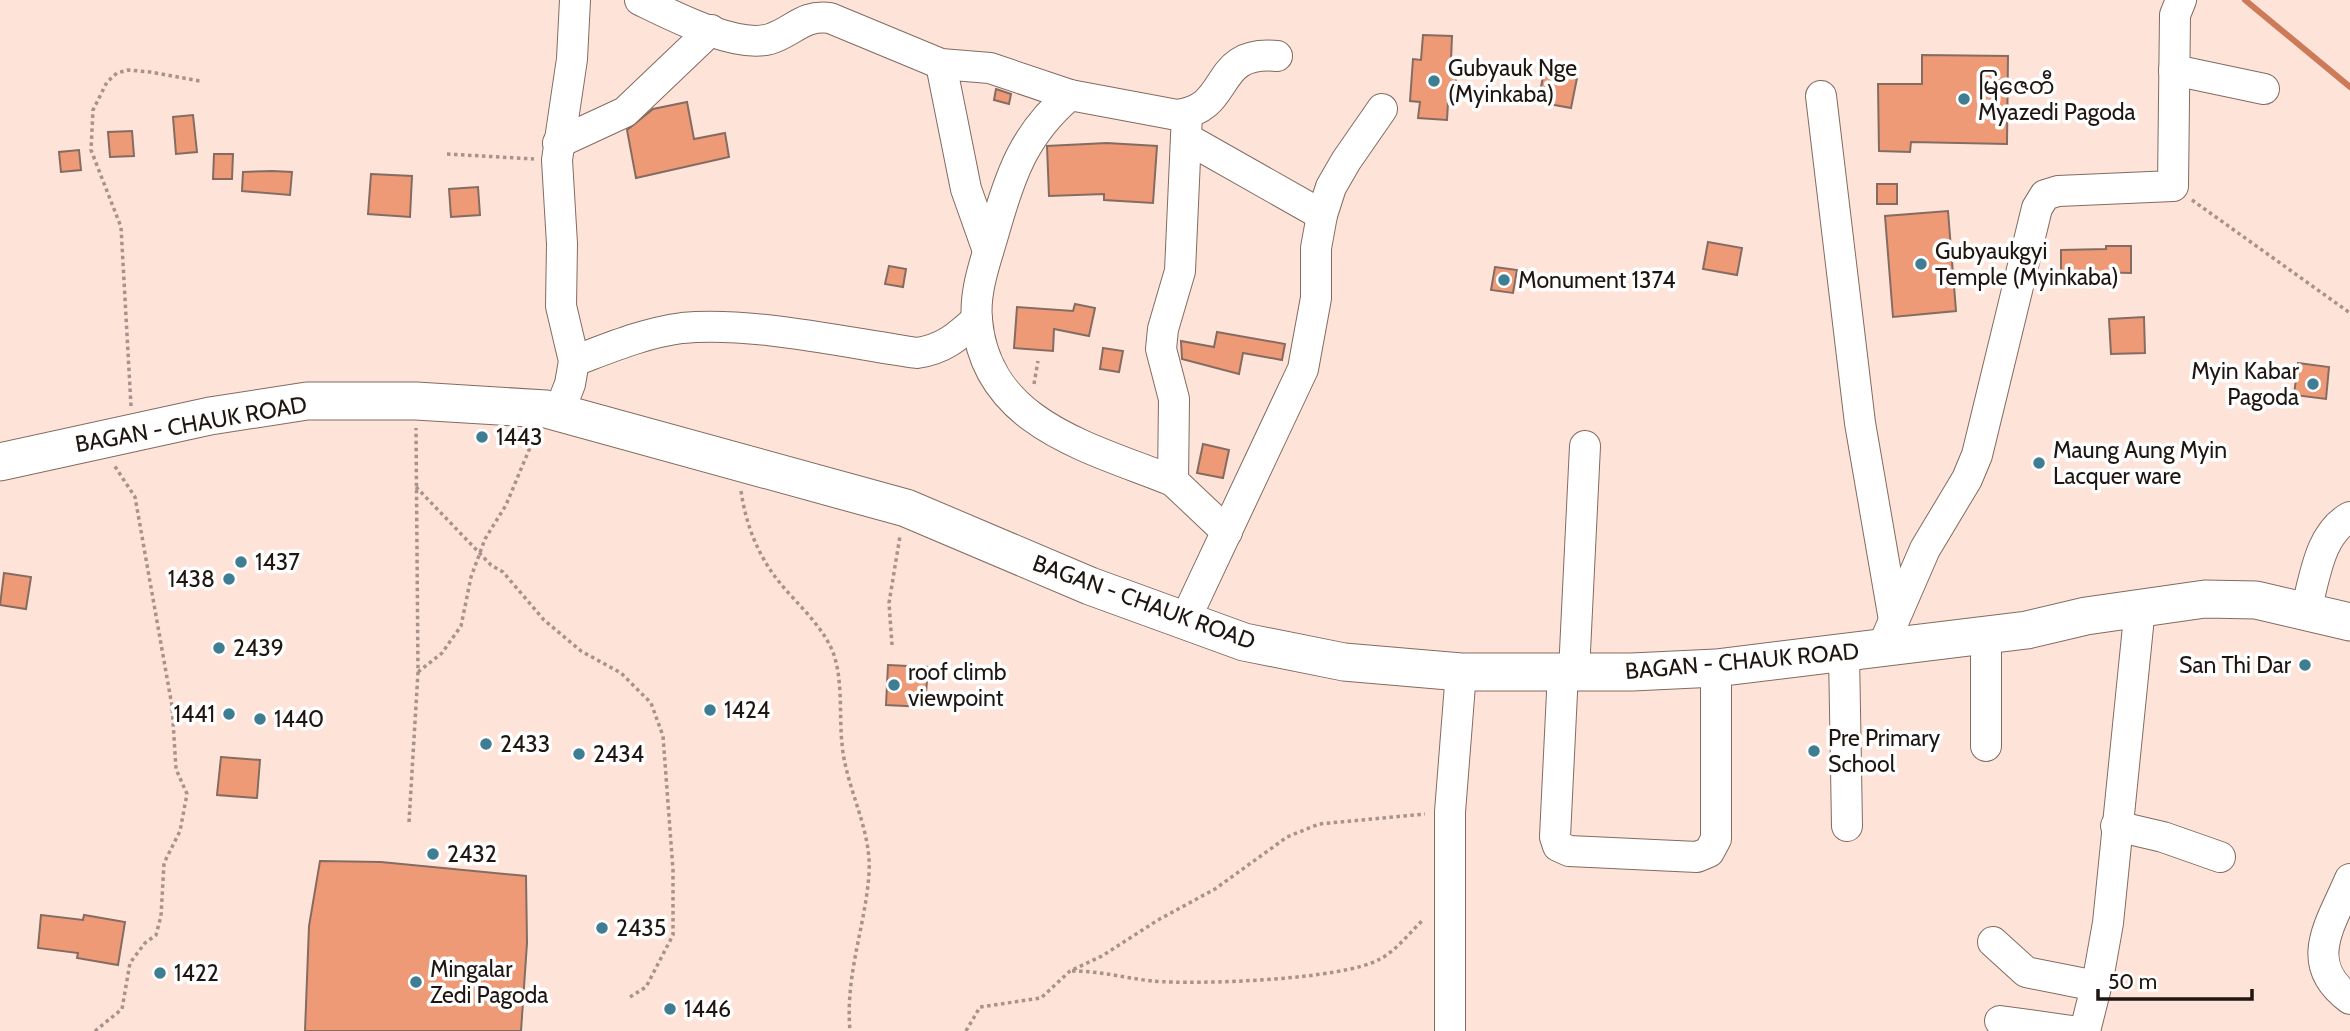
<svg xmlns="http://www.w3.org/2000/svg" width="2350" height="1031" font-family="Cabin,'Noto Sans Myanmar',sans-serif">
<rect width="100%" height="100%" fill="#fee3d9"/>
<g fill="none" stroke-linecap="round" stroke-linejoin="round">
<!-- stream -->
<polyline stroke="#cc7a58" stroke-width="6" points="2245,0 2350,87"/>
</g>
<!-- building -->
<g fill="#ef9a77" stroke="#846c63" stroke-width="2">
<polygon points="1423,35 1452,36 1451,61 1457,62 1454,103 1448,103 1447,120 1418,118 1420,102 1410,101 1413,59 1421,60"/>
<polygon points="1922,55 2008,56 2007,144 1911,142 1910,152 1879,151 1878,84 1922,84"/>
<polygon points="1544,72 1577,78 1571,108 1538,102"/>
<polygon points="996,89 1011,94 1009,104 994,100"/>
<polygon points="687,102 694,139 725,133 729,157 636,178 627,130 653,109"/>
<polygon points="193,115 197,152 176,154 173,117"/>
<polygon points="132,131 134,156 110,157 108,132"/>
<polygon points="1107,143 1157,146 1153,203 1104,200 1104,194 1049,196 1047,146"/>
<polygon points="79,150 81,170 61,172 59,152"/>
<polygon points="214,154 233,154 232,179 213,179"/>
<polygon points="272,171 292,172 290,195 242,191 243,172"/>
<polygon points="371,174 412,176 410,217 368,214"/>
<rect x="1877" y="184" width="20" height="20"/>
<polygon points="478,187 480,215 451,217 449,189"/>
<polygon points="1948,211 1956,311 1893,317 1885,216"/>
<polygon points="1708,242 1742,248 1737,275 1703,269"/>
<polygon points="2106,246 2131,246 2131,273 2088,272 2088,276 2061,277 2061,250 2106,249"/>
<polygon points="889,266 906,269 903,287 885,284"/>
<polygon points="1495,267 1517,270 1513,293 1491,290"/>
<polygon points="1075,304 1095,308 1089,336 1054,329 1053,351 1014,348 1017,307 1073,311"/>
<polygon points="2144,317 2145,353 2111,354 2109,319"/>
<polygon points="1217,332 1285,344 1282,360 1243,353 1239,374 1182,359 1181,341 1214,347"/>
<polygon points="1103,348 1123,351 1119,372 1100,369"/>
<polygon points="2298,363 2329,367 2326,399 2294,395"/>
<polygon points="1203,444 1229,450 1223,478 1197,473"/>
<polygon points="4,573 31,577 26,609 0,605"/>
<polygon points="888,665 928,667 925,707 886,705"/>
<polygon points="221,757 260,760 257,798 217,795"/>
<polygon points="320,861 381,862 526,876 527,943 521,1031 305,1031 309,926"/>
<polygon points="41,915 83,920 84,915 125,922 118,965 77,958 78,953 38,948"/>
</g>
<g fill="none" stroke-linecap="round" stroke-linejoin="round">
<!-- minor casing -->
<g stroke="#826b61" stroke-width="32">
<g id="minor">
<path d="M640,0C671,15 736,49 770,39C793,32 803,14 830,18L941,64L990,68L1070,95L1177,115C1234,108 1210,50 1277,56"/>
<polyline points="941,64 966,189 988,251"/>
<polyline points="2174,70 2264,89"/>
<path d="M1070,95C1024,134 1010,175 994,232C986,260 974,291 977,320C986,425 1092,448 1173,481"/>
<polyline points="1821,96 1860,423 1894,620"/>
<polyline points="1187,114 1180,271 1163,329 1161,349 1174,399 1173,481 1227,532"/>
<polyline points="1186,138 1322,215"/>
<polyline points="558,143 625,112 711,30"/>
<path d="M574,361C609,348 644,333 682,328C751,321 847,343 917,353C944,349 957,337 977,319"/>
<polyline points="559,412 570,384 574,361 561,306 562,244 557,160 572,59 575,0"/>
<path d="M2306,610C2315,578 2319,534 2350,517"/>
<polyline points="1185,620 1303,369 1316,298 1316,248 1322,215 1331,187 1346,161 1382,109"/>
<polyline points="1882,648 1925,549 1967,479 1977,455 2037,208 2045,195 2058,191 2173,186 2175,15 2181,0"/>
<polyline points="1844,653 1847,826"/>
<polyline points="1563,672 1555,837 1558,846 1569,851 1697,857 1709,852 1716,839 1716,668"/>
<polyline points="1574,672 1585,446"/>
<polyline points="1986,746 1986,635"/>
<polyline points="2116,826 2163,837 2220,857"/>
<path d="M2350,879C2331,924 2301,963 2350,999"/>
<polyline points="1993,942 2026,972 2096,986"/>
<polyline points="2000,1021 2072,1031"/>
<polyline points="1450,1031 1450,812 1461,672"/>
<polyline points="2085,1031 2098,979 2108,923 2140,607"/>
</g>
</g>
<!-- major casing -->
<g stroke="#826b61" stroke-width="39">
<polyline id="major" points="0,462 210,416 307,401 416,401 546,409 906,508 1090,586 1244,642 1344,662 1461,672 1632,672 1716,668 2027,630 2086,616 2205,599 2256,600 2350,622"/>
</g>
<!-- path -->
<g stroke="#a7938b" stroke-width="3.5" stroke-dasharray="3.5 3.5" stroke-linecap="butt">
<polyline points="447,154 534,159"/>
<polyline points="2192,200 2350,313"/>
<polyline points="1034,384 1038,361"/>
<polyline points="131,406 121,227 91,150 93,110 107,82 117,73 128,70 150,72 200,81"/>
<polyline points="416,487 491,565 503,572 544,620 581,651 621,673 651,703 663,736 673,870 673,935 646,987 630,997"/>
<path d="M741,491C746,525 758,556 780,583C798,605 824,627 834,655C843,683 839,715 842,744C846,789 872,829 869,874C865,928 845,975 850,1031"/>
<polyline points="892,645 889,603 900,536"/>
<polyline points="418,672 442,653 461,626 471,577 485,539 506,505 534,438"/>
<polyline points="409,822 418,672 416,428"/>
<path d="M1072,971C1100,971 1125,978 1152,981C1197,985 1344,980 1380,959C1397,950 1410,932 1424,919"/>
<polyline points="95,1031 122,1009 130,963 145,943 156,935 161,916 164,863 180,831 187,794 176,769 172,706 135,497 114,465"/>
<polyline points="966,1031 980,1007 1041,998 1070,971 1102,956 1158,920 1215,889 1287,837 1319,824 1425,814"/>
</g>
<!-- minor -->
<use href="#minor" stroke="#fff" stroke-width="30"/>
<!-- major -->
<use href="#major" stroke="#fff" stroke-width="37"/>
</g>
<!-- markers -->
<g fill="#3f7d92" stroke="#fff" stroke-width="2.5">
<circle cx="1434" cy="81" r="7"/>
<circle cx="1964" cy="99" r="7"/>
<circle cx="1921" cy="264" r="7"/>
<circle cx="1504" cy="280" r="7"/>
<circle cx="2313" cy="384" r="7"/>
<circle cx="482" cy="437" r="7"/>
<circle cx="2039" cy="463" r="7"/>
<circle cx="241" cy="562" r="7"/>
<circle cx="229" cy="579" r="7"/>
<circle cx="219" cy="648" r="7"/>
<circle cx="2305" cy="665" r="7"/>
<circle cx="894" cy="685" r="7"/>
<circle cx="710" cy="710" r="7"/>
<circle cx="229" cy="714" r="7"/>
<circle cx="260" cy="719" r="7"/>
<circle cx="486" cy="744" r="7"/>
<circle cx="1814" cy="751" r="7"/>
<circle cx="579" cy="754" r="7"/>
<circle cx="433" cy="854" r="7"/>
<circle cx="602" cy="928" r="7"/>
<circle cx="160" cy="973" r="7"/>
<circle cx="416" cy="982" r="7"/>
<circle cx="670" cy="1009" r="7"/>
</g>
<g text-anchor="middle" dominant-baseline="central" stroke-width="7" stroke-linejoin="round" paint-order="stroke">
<!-- poi labels -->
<g font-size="23" fill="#1f1612" stroke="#fff" text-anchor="start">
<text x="1448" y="68">Gubyauk Nge<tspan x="1448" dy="26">(Myinkaba)</tspan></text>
<text x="1978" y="86">မြဇေတီ<tspan x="1978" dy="26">Myazedi Pagoda</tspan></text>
<text x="1935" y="251">Gubyaukgyi<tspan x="1935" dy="26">Temple (Myinkaba)</tspan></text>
<text x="1518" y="280">Monument 1374</text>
<text x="2299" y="371" text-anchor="end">Myin Kabar<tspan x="2299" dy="26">Pagoda</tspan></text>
<text x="496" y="437">1443</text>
<text x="2053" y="450">Maung Aung Myin<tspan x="2053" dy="26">Lacquer ware</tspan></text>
<text x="255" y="562">1437</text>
<text x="215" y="579" text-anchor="end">1438</text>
<text x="233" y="648">2439</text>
<text x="2291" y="665" text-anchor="end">San Thi Dar</text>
<text x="908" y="672">roof climb<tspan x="908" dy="26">viewpoint</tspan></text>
<text x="724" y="710">1424</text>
<text x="215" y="714" text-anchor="end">1441</text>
<text x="274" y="719">1440</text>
<text x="1828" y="738">Pre Primary<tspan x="1828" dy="26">School</tspan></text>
<text x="500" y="744">2433</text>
<text x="593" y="754">2434</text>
<text x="447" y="854">2432</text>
<text x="616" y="928">2435</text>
<text x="430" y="969">Mingalar<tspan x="430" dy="26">Zedi Pagoda</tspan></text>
<text x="174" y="973">1422</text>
<text x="684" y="1009">1446</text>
</g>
<!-- street labels -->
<g font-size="23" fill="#1f1612" stroke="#fff">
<text transform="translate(191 424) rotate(-10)">BAGAN - CHAUK ROAD</text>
<text transform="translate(1144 602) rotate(20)">BAGAN - CHAUK ROAD</text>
<text transform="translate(1742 661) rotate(-5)">BAGAN - CHAUK ROAD</text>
</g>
</g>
<!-- scale -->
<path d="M2098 989v10h154v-10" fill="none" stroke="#1f1612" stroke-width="3.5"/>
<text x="2108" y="989" font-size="21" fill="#1f1612" stroke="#ffffff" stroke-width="5" paint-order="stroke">50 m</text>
</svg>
